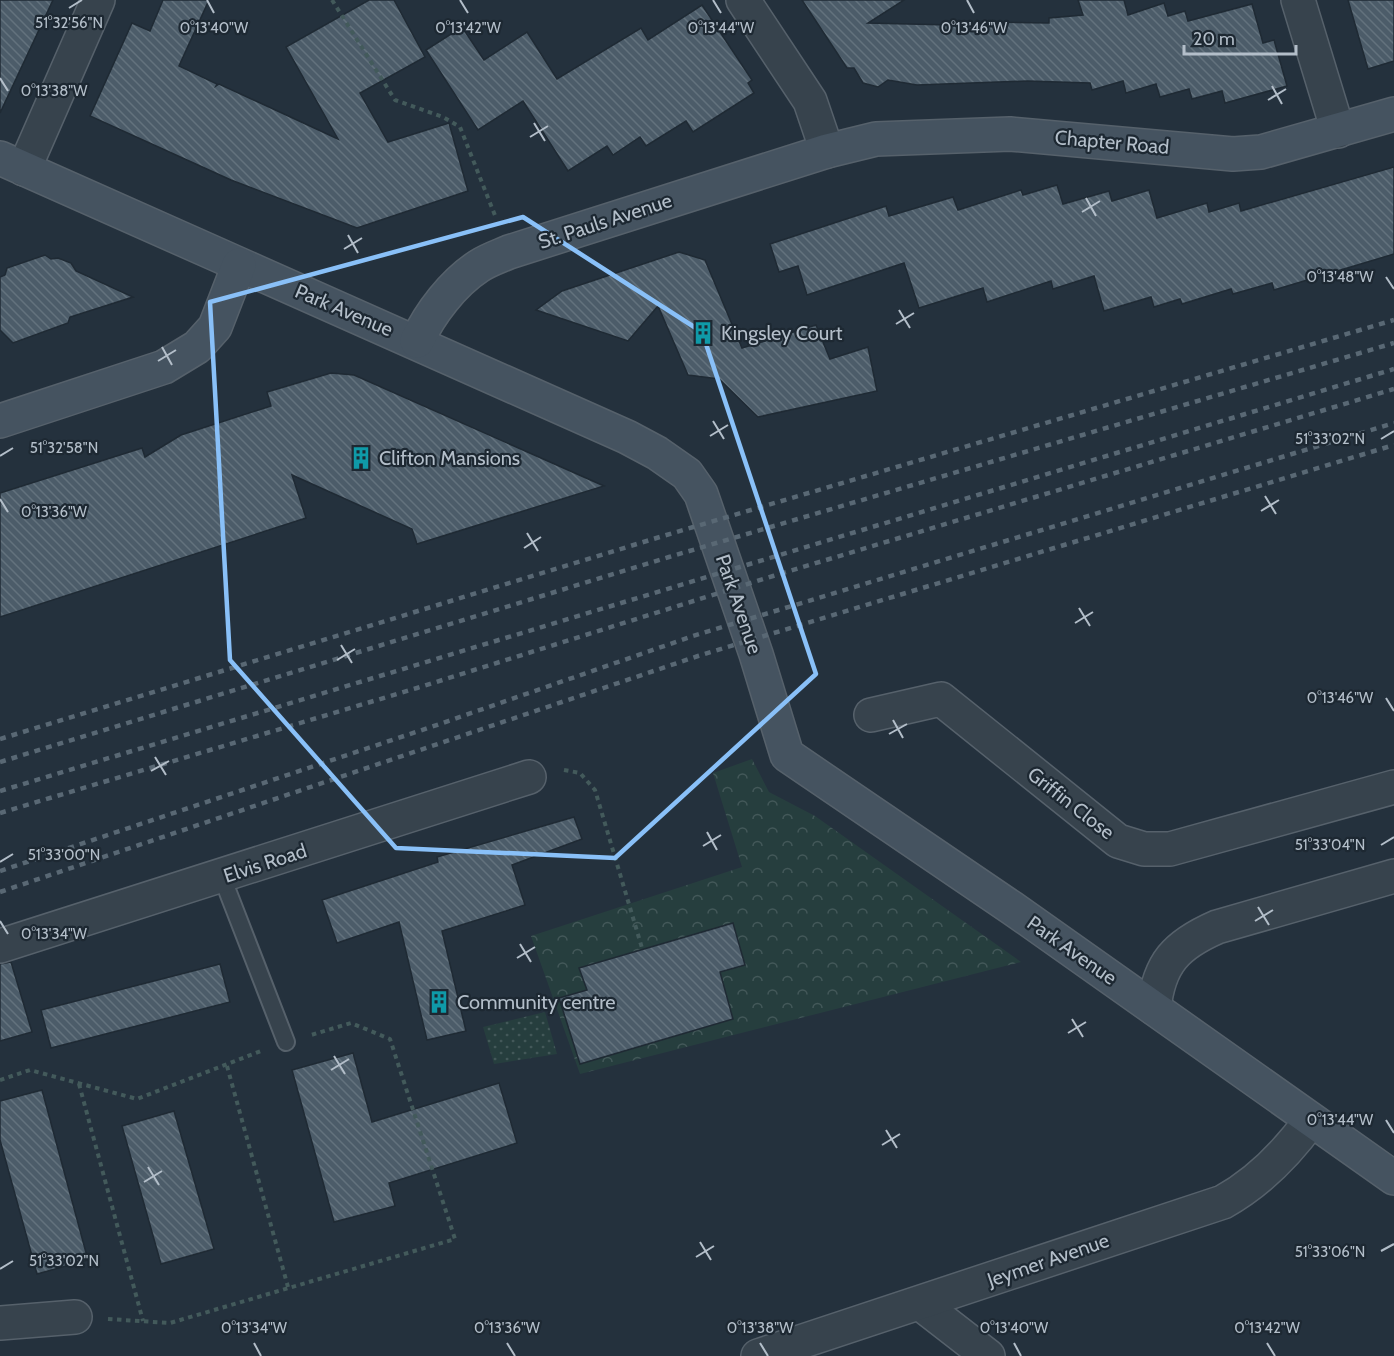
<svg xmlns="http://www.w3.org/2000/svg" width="1394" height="1356" font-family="Cabin,sans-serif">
<defs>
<pattern id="forest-crowns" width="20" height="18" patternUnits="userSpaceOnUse" patternTransform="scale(1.5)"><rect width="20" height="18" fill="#263e3e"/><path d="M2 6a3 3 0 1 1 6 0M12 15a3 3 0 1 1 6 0" fill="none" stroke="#435859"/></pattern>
<pattern id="park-dots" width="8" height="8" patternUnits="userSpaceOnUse" patternTransform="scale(1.5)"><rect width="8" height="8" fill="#263e3e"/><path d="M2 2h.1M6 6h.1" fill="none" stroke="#435859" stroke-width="1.8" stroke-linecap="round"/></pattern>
<pattern id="building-back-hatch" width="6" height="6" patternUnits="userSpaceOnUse" patternTransform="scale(1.5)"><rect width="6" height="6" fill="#4c5c69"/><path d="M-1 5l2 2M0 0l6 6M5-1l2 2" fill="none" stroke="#63727d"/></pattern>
</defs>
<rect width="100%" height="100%" fill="#24313d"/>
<!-- forest -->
<polygon fill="url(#forest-crowns)" points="752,759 769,792 815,816 1021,962 580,1074 531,936 742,867 713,773"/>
<!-- park -->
<polygon fill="url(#park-dots)" points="545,1012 557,1054 494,1064 483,1027"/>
<!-- building -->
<g fill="url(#building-back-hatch)" stroke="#1f2a34" stroke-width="1.5">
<polygon points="0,0 53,0 0,113"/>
<polygon points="163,0 209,0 179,66 217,84 216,86 219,84 338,139 286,47 369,0 394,0 425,57 360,93 388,142 449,123 468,191 357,228 231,180 90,116 132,23 150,31"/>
<polygon points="802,0 904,0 868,23 993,26 994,22 1049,23 1049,18 1083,15 1078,0 1124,0 1128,15 1164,3 1168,16 1185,11 1188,21 1252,4 1263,43 1274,40 1287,86 1225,103 1222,91 1192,99 1189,89 1160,97 1156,84 1126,93 1123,81 1092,90 1090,83 1027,81 917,85 888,80 878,87 863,83 854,68 847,68"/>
<polygon points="1348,0 1394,0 1394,61 1368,69"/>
<polygon points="702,5 752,80 748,83 754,93 693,132 686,121 646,146 640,137 613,155 607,146 568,171 523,101 478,130 426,50 462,27 484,60 527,32 557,79 641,28 648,40"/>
<polygon points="1394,167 1394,254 1274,290 1272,283 1233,294 1231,289 1182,304 1180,299 1154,307 1151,297 1104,311 1094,276 1053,289 1051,281 987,302 983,288 919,308 904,263 807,295 798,266 779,272 770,244 886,206 889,216 953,197 958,210 1021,190 1023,195 1057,185 1063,204 1109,191 1112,201 1149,190 1157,218 1207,203 1209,212 1239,203 1241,211"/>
<polygon points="679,252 705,260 742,348 816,325 830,359 868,347 877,391 758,417 719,379 688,375 658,306 628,341 536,310 562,291"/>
<polygon points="45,255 51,259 58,258 71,263 76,271 133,297 70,317 68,323 13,343 0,330 0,277 5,275 7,268"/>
<polygon points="331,373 354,375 604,486 417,544 412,529 292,475 306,518 0,617 0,493 142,448 145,457 181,435 271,406 267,392"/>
<polygon points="574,817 582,839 512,865 525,905 442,931 466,1031 427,1040 399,922 337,943 322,900 438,862 437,857"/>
<polygon points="733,923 745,965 720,972 733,1019 580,1064 559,998 587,990 579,968"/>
<polygon points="11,962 32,1032 0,1041 0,964"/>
<polygon points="220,964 230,1002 51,1048 41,1010"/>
<polygon points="353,1053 372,1122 499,1083 517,1143 389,1183 395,1206 334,1222 292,1070"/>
<polygon points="42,1090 88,1260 37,1274 0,1140 0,1101"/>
<polygon points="174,1111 214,1249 161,1264 122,1126"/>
</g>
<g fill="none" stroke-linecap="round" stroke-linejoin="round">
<!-- lane casing -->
<g stroke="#56616b" stroke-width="20">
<polyline id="lane" points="222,877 286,1042"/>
</g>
<!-- street casing -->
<g stroke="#56616b" stroke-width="36">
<g id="street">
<polyline points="743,0 810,101 827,151"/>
<polyline points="1298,0 1338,131"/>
<polyline points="24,169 98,0"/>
<polyline points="871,715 941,699 1118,841 1144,849 1170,849 1394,787"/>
<polyline points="0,946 529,777"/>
<path d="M1154,1008C1159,963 1176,945 1217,927L1394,876"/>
<polyline points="921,1304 988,1356"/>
<polyline points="0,1323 75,1317"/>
<path d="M758,1356L1223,1202C1259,1182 1287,1153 1311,1120"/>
</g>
</g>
<!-- secondary casing -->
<g stroke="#56616b" stroke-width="36">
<g id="secondary">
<polyline points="0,158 627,437 657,453 687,474 701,494 756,654 787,755 1012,908 1394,1178"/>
<path d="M417,341C430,313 453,283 479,266C488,260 500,256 509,252L827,151L876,139L1010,134L1233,154L1261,152L1394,114"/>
<polyline points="0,421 164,367 197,347 215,327 239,265"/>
</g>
</g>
<!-- path -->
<g stroke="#435a5b" stroke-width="4" stroke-dasharray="4.5 4.5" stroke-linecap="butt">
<polyline points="332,0 395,100 443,117 460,127 496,218"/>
<polyline points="564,770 580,773 595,790 642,948"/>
<polyline points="227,1066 288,1287"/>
<polyline points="0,1080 30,1070 137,1099 261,1051"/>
<polyline points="79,1084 143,1321"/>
<polyline points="108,1319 170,1323 455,1239 390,1039 351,1023 311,1035"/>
</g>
<!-- lane -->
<use href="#lane" stroke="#37434d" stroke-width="16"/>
<!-- street -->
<use href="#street" stroke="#37434d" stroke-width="33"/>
<!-- secondary -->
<use href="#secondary" stroke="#455360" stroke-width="33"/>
<!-- rail -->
<g stroke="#596874" stroke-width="4.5" stroke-dasharray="6 6" stroke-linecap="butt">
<polyline points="0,739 663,536 1394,320"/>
<polyline points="0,762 669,557 1394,343"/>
<polyline points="0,791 1394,369"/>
<polyline points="0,813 417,688 773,576 1394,389"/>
<polyline points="0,871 431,727 693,636 1394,423"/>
<polyline points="0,892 698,656 1394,445"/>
</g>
</g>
<!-- marked area -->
<path fill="none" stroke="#89c0f8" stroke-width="4.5" stroke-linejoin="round" d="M523,217L702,332L816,674L615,858L396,848L230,660L210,302Z"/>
<!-- ticks -->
<path fill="none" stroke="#b3bec9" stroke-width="2" d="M207,0L214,13M460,0L468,13M713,0L721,13M967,0L974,13M69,8L82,0M0,78L8,91M1272,86L1282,104M1268,100L1286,89M534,123L545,141M530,137L548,126M1086,198L1096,216M1082,212L1100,201M348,235L358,253M344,249L362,238M1386,277L1394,289M899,310L910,328M896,324L914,313M162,347L172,365M158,361L176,350M713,421L724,439M710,436L728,425M1381,439L1394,431M0,456L13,448M1265,496L1276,514M0,499L8,512M1261,511L1279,500M527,533L538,551M524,548L541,537M1079,608L1090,626M1075,623L1093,612M341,645L352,663M337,660L355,649M1386,698L1394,711M893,720L903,738M889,734L907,724M155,757L166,775M151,771L169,761M707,832L717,850M1381,845L1394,837M703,846L721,835M0,862L13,854M1258,907L1269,925M0,921L8,934M1255,921L1273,910M520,944L531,962M517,958L535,947M1072,1019L1083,1037M1068,1033L1086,1022M334,1056L345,1074M331,1070L349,1059M1386,1120L1394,1133M886,1130L897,1148M882,1145L900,1134M148,1167L159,1185M144,1182L162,1171M700,1242L711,1260M1381,1251L1394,1244M696,1257L714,1246M0,1269L13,1261M254,1343L261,1356M507,1343L515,1356M760,1343L768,1356M1014,1343L1021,1356M1267,1343L1275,1356"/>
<!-- icons -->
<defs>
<g id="building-bare" transform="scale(1.8)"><path d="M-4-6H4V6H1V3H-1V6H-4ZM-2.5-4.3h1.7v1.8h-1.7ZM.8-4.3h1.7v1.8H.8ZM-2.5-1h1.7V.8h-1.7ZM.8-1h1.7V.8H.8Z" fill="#0f9aa8" stroke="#1d2832" stroke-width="2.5" paint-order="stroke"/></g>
</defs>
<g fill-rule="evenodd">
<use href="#building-bare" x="703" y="333"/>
<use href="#building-bare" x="361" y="458"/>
<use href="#building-bare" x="439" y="1002"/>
</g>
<g text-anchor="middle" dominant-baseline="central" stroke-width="4.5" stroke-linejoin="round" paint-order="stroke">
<!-- street labels -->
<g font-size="20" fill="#b3bec9" stroke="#1d2832">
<text transform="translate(1112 142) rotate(5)">Chapter Road</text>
<text transform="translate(605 221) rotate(-18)">St. Pauls Avenue</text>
<text transform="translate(344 310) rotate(23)">Park Avenue</text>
<text transform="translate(739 604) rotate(71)">Park Avenue</text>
<text transform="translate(1071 803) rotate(38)">Griffin Close</text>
<text transform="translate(265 863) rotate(-18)">Elvis Road</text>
<text transform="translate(1072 950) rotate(35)">Park Avenue</text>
<text transform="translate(1048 1260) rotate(-19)">Jeymer Avenue</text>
</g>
<!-- poi labels -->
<g font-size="20" fill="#b3bec9" stroke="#1d2832" text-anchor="start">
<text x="721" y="333">Kingsley Court</text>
<text x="379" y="458">Clifton Mansions</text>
<text x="457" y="1002">Community centre</text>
</g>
</g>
<g font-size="15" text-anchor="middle" fill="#b3bec9" stroke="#1d2832" stroke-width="4.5" stroke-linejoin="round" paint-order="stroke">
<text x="69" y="28">51°32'56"N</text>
<text x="214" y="33">0°13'40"W</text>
<text x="468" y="33">0°13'42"W</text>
<text x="721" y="33">0°13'44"W</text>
<text x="974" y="33">0°13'46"W</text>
<text x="54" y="96">0°13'38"W</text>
<text x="1340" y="282">0°13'48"W</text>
<text x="1330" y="444">51°33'02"N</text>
<text x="64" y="453">51°32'58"N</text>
<text x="54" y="517">0°13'36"W</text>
<text x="1340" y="703">0°13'46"W</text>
<text x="1330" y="850">51°33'04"N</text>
<text x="64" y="860">51°33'00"N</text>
<text x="54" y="939">0°13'34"W</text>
<text x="1340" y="1125">0°13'44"W</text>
<text x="1330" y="1257">51°33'06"N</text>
<text x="64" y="1266">51°33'02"N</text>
<text x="254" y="1333">0°13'34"W</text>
<text x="507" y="1333">0°13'36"W</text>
<text x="760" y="1333">0°13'38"W</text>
<text x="1014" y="1333">0°13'40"W</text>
<text x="1267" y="1333">0°13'42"W</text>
</g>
<!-- scale -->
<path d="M1184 45v9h112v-9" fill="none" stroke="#b3bec9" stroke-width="3"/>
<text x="1193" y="45" font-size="18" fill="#b3bec9" stroke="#1d2832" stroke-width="4.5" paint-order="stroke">20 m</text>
</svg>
